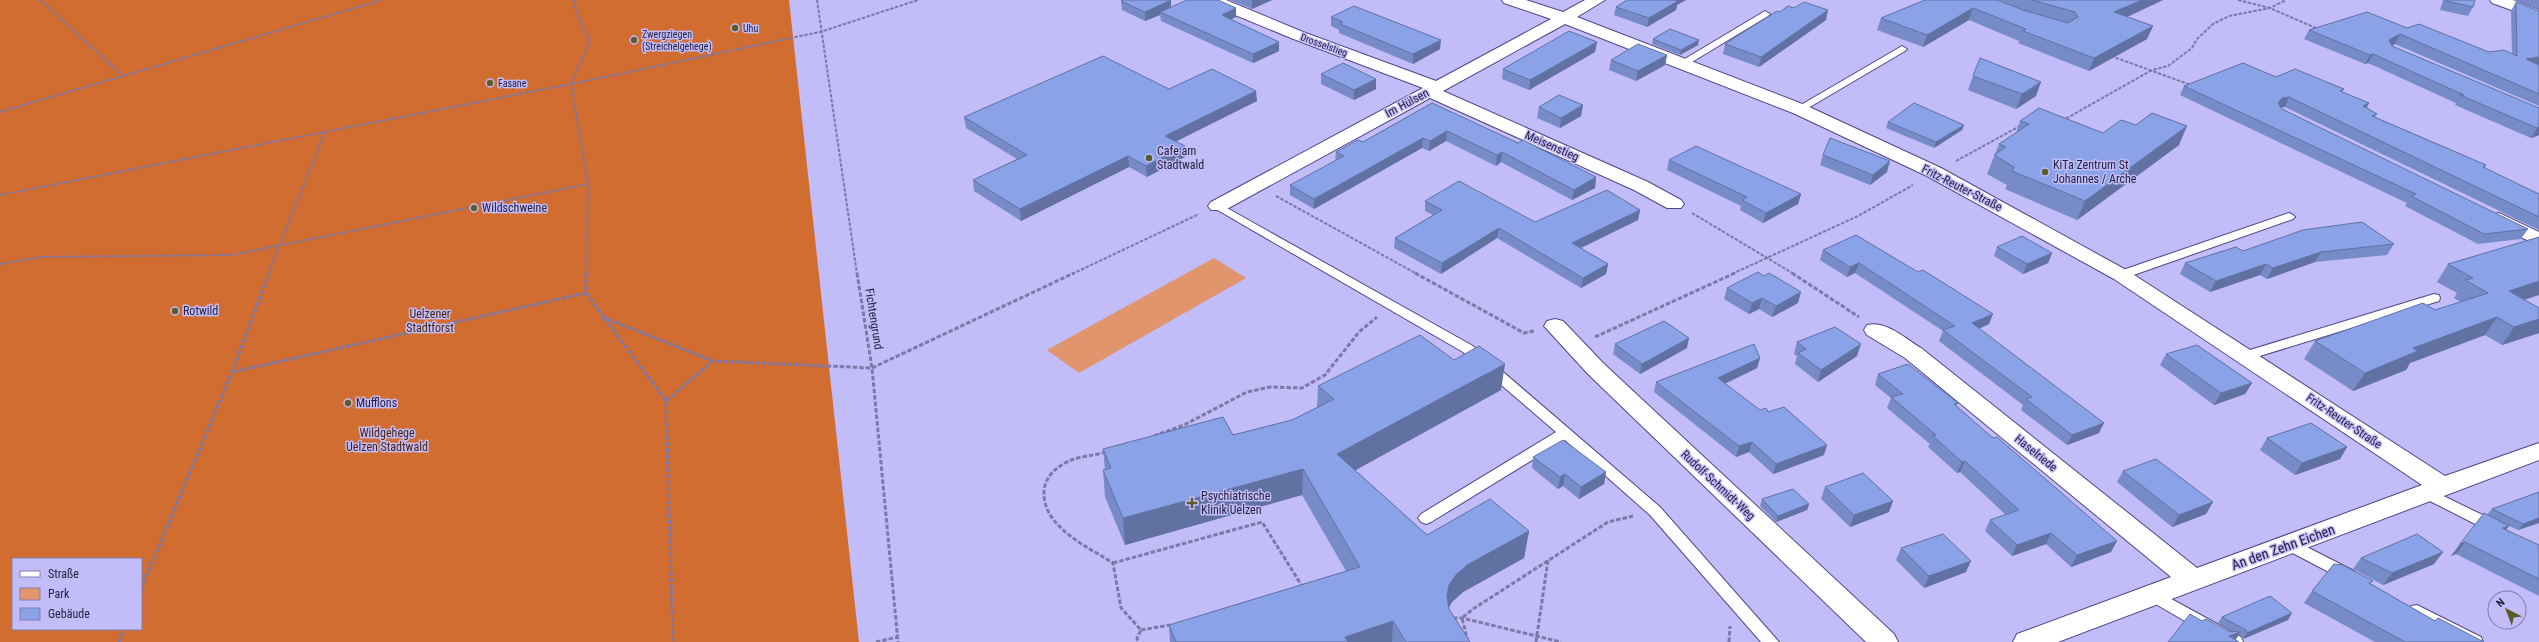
<svg xmlns="http://www.w3.org/2000/svg" width="2539" height="642" font-family="'Roboto Condensed',sans-serif">
<rect width="100%" height="100%" fill="#c2bcf9"/>
<!-- green -->
<polygon fill="#e0956d" points="1214,258 1246,278 1079,373 1047,350"/>
<!-- forest -->
<path fill="#d16d30" fill-rule="evenodd" d="M0,0H789L859,642H0ZM13,559H141V629H13Z"/>
<g fill="none" stroke-linecap="round" stroke-linejoin="round">
<!-- lane casing -->
<g stroke="#4f4586" stroke-width="2">
<g id="lane">
<polygon points="1765,11 1770,14 1768,16 1687,65 1679,65 1678,63"/>
<polygon points="1902,46 1907,49 1905,51 1803,111 1799,112 1794,109"/>
<polygon points="1218,203 1473,346 1660,507 1779,642 1761,642 1650,515 1565,440 1431,522 1426,524 1421,522 1418,518 1421,514 1556,432 1463,352 1214,208 1212,206 1214,204"/>
<polygon points="2289,213 2293,215 2295,217 2293,219 2125,278 2121,279 2115,275 2117,272"/>
<polygon points="2434,294 2439,295 2440,298 2439,301 2250,359 2245,360 2238,356 2240,353"/>
<polygon points="2427,488 2499,523 2502,527 2499,531 2494,533 2489,531 2422,497 2419,493 2422,489"/>
<polygon points="2289,538 2354,571 2356,575 2354,579 2348,581 2342,579 2283,548 2281,544 2283,540"/>
<polygon points="2153,589 2241,637 2243,642 2221,642 2147,599 2145,595 2147,591"/>
<polygon points="2417,605 2481,637 2483,642 2460,642 2411,616 2409,611 2411,606"/>
</g>
</g>
<!-- street casing -->
<g stroke="#4f4586" stroke-width="2">
<g id="street">
<path d="M1204,0H1226L1303,32L1436,81L1551,19L1504,3L1502,0H1526L1563,12L1585,0H1605L1577,17L1805,105L1941,168L2128,271L2445,476L2539,443V460L2058,642H2013L2017,634L2171,577L1905,358L1867,335L1864,330L1867,325C1886,320 1906,339 1921,348L2197,568L2422,485L2114,279L1927,176L1793,113L1565,24L1443,91L1648,182L1681,200L1684,204L1681,208H1667L1634,190L1430,98L1225,210H1211L1208,206L1211,202L1423,88L1291,38L1206,3Z"/>
<polygon points="2490,0 2513,0 2539,10 2539,20 2492,3"/>
<polygon points="2499,213 2539,232 2539,246 2492,223 2489,219 2492,215"/>
<polygon points="1555,319 1563,321 1604,364 1894,634 1898,642 1866,642 1588,374 1544,326 1547,321"/>
</g>
</g>
<!-- path-far1 -->
<g stroke="#7d78a7" stroke-width="2" stroke-dasharray="3.5 1.5" stroke-linecap="butt">
<polyline points="40,0 123,76"/>
<polyline points="574,0 575,8 590,42 571,84 588,184 586,274"/>
<polyline points="817,0 857,274"/>
<polyline points="2238,0 2270,8 2318,29"/>
<polyline points="2111,56 2191,85"/>
<polyline points="0,112 382,0"/>
<polyline points="2061,118 2067,118 2152,70 2168,66 2192,48 2197,39 2213,24 2229,16 2270,8 2286,0"/>
<polyline points="1956,161 2020,126"/>
<polyline points="0,195 571,84 820,32 918,0"/>
<polyline points="1276,196 1417,274"/>
<polyline points="1692,213 1794,274"/>
<polyline points="0,264 41,257 231,255 588,184"/>
<polyline points="268,274 325,132"/>
<polyline points="1072,274 1199,214"/>
<polyline points="1732,274 1858,216 1913,185"/>
</g>
<!-- path -->
<g stroke="#7d78a7" stroke-width="3" stroke-dasharray="4.5 2" stroke-linecap="butt">
<polyline points="586,273 586,293 666,401 673,642"/>
<polyline points="857,273 872,368 898,642"/>
<polyline points="1415,273 1524,333 1534,331"/>
<polyline points="1792,273 1859,317"/>
<polyline points="602,317 713,361"/>
<polyline points="1595,337 1735,273"/>
<polyline points="232,372 586,293"/>
<polyline points="666,401 713,361 872,368 1074,273"/>
<polyline points="1154,436 1184,425 1247,392 1270,387 1302,388 1325,375 1359,332 1377,317"/>
<path d="M1106,452C1093,456 1077,456 1065,463C1054,469 1045,478 1044,491C1042,527 1088,547 1113,563L1121,608L1141,630L1137,638L1138,642"/>
<polyline points="1113,563 1262,522 1302,586"/>
<polyline points="141,589 232,372 269,273"/>
<polyline points="1453,618 1462,618 1561,642"/>
<polyline points="1141,630 1170,625"/>
<polyline points="119,642 124,629"/>
<polyline points="876,642 898,637"/>
<polyline points="1468,642 1462,618 1473,609 1608,522 1633,516"/>
<polyline points="1536,642 1548,560"/>
<polyline points="1729,642 1730,626"/>
</g>
<!-- lane -->
<use href="#lane" fill="#fff" fill-rule="evenodd"/>
<!-- street -->
<use href="#street" fill="#fff" fill-rule="evenodd"/>
</g>
<!-- wall -->
<g fill="#768bc8">
<polygon points="1230,0 1272,0 1252,9"/>
<polygon points="1627,0 1686,0 1677,5 1676,10 1647,27 1614,15 1616,7"/>
<polygon points="1925,0 2024,11 1998,0 2163,0 2126,17 2153,26 2147,39 2089,71 2018,43 2019,41 1969,20 1923,47 1877,30 1881,18"/>
<polygon points="2443,0 2475,0 2473,7 2468,16 2440,10"/>
<polygon points="2514,0 2539,0 2539,9"/>
<polygon points="1121,1 1171,7 1236,17 1230,20 1279,42 1279,51 1253,63 1161,21 1160,15 1145,21 1122,10"/>
<polygon points="2516,2 2539,11 2539,106 2395,44 2392,45 2392,46 2539,108 2539,135 2531,138 2455,105 2456,103 2368,63 2365,64 2304,39 2309,30 2407,28 2489,52 2512,53 2511,11"/>
<polygon points="1794,8 1826,20 1759,67 1723,54 1725,44 1780,12"/>
<polygon points="1331,17 1440,49 1413,64 1339,33 1339,30 1331,26"/>
<polygon points="1653,39 1698,45 1680,55 1652,44"/>
<polygon points="1597,42 1595,52 1529,90 1502,79 1503,69"/>
<polygon points="1667,55 1665,65 1636,81 1609,70 1611,60"/>
<polygon points="1321,74 1376,79 1376,89 1354,100 1321,84"/>
<polygon points="1973,76 2036,96 2016,109 1968,90"/>
<polygon points="2276,77 2344,89 2342,92 2369,103 2366,107 2377,114 2375,117 2486,165 2485,168 2539,194 2539,230 2285,107 2281,107 2282,109 2528,229 2521,239 2478,244 2405,206 2407,203 2180,95 2184,86"/>
<polygon points="1169,89 1257,101 1176,141 1185,157 1147,177 1129,167 1021,221 974,191 973,180 1017,159 966,128 964,117"/>
<polygon points="1432,103 1518,143 1596,177 1595,188 1572,200 1501,162 1496,166 1446,141 1429,151 1422,148 1314,209 1290,195 1290,185 1335,161 1336,152 1363,142"/>
<polygon points="1583,105 1581,116 1560,128 1537,118 1539,107"/>
<polygon points="2020,121 2103,133 2179,145 2077,220 2005,189 2007,185 1987,174 1999,144 2016,133"/>
<polygon points="1888,122 1964,125 1962,130 1934,148 1886,128"/>
<polygon points="1823,155 1887,172 1870,185 1820,165"/>
<polygon points="1669,160 1801,194 1798,204 1763,223 1740,210 1741,206 1667,170"/>
<polygon points="1425,201 1535,222 1640,210 1638,220 1581,248 1608,264 1606,274 1581,288 1497,238 1441,274 1394,248 1395,238 1433,215 1425,211"/>
<polygon points="1856,235 1989,324 1979,329 2099,433 2067,445 2021,410 2023,405 1939,341 1943,331 1855,273 1847,277 1820,260 1823,250"/>
<polygon points="2394,244 2387,255 2315,262 2267,279 2260,275 2210,292 2180,274 2185,263 2243,251"/>
<polygon points="1997,247 2052,253 2048,263 2023,274 1994,256"/>
<polygon points="2448,264 2525,300 2539,308 2539,333 2502,345 2485,335 2410,363 2406,370 2353,391 2304,359 2315,341 2435,310 2461,302 2454,298 2457,293 2437,282"/>
<polygon points="1764,276 1798,303 1772,317 1759,309 1749,314 1724,299 1727,288"/>
<polygon points="1797,342 1857,356 1818,382 1795,364 1797,356 1794,354"/>
<polygon points="1615,344 1687,348 1640,374 1613,354"/>
<polygon points="2166,354 2252,383 2245,394 2214,405 2160,365"/>
<polygon points="1760,358 1757,368 1725,384 1760,410 1768,412 1824,455 1773,474 1749,452 1736,457 1654,392 1656,382"/>
<polygon points="1454,360 1501,390 1355,470 1427,535 1529,531 1524,558 1463,592 1452,602 1449,607 1449,609 1470,642 1170,642 1169,625 1346,571 1302,495 1125,545 1105,497 1103,470 1105,470 1103,449 1233,435 1292,420 1317,408 1318,386"/>
<polygon points="1878,374 1958,403 1956,406 2111,552 2071,567 2046,544 2012,556 1985,531 1990,520 2006,515 1960,472 1957,473 1928,447 1930,444 1887,408 1891,398 1875,385"/>
<polygon points="2267,438 2347,447 2340,459 2295,475 2260,450"/>
<polygon points="1533,457 1606,472 1604,484 1579,499 1563,486 1558,489 1532,468"/>
<polygon points="2123,471 2206,514 2172,527 2117,482"/>
<polygon points="1825,487 1889,512 1850,527 1821,499"/>
<polygon points="1762,499 1809,504 1807,510 1776,522 1760,506"/>
<polygon points="2492,509 2539,523 2518,530 2509,526 2506,530 2539,545 2539,596 2456,554 2451,556"/>
<polygon points="1901,548 1966,572 1924,588 1896,560"/>
<polygon points="2361,558 2434,564 2383,585 2353,569"/>
<polygon points="2371,584 2435,621 2484,642 2375,642 2304,603 2312,591"/>
<polygon points="2222,617 2288,620 2243,639 2242,636 2239,634 2235,640 2202,621 2228,631 2234,632 2218,623"/>
</g>
<!-- shaded-wall -->
<g fill="#6071a2">
<polygon points="1171,0 1171,10 1160,12 1160,15 1145,21 1145,12"/>
<polygon points="1252,0 1272,0 1252,9"/>
<polygon points="1674,0 1686,0 1677,5 1676,10 1647,27 1649,18"/>
<polygon points="2142,0 2163,0 2110,25 2114,12"/>
<polygon points="1236,8 1236,17 1222,23 1222,15"/>
<polygon points="1973,8 1969,20 1923,47 1927,35"/>
<polygon points="1828,10 1826,20 1759,67 1761,57"/>
<polygon points="2153,26 2147,39 2089,71 2094,58"/>
<polygon points="2400,34 2395,44 2385,50 2389,40"/>
<polygon points="1441,40 1440,49 1413,64 1413,54"/>
<polygon points="1699,40 1698,45 1680,55 1681,50"/>
<polygon points="1279,42 1279,51 1253,63 1253,54"/>
<polygon points="1597,42 1595,52 1529,90 1530,80"/>
<polygon points="2373,54 2368,63 2365,64 2370,55"/>
<polygon points="1667,55 1665,65 1636,81 1638,71"/>
<polygon points="2539,57 2539,66 2526,59"/>
<polygon points="1376,79 1376,89 1354,100 1354,90"/>
<polygon points="2041,82 2036,96 2016,109 2022,94"/>
<polygon points="1256,91 1257,101 1165,147 1165,136"/>
<polygon points="2289,97 2285,107 2278,108 2278,103 2282,98"/>
<polygon points="2369,103 2364,113 2363,106"/>
<polygon points="1583,105 1581,116 1560,128 1561,118"/>
<polygon points="1964,125 1962,130 1934,148 1936,142"/>
<polygon points="2187,126 2179,145 2077,220 2085,201"/>
<polygon points="2539,127 2539,135 2531,138 2537,128"/>
<polygon points="1447,131 1446,141 1429,151 1430,141"/>
<polygon points="1423,138 1422,148 1314,209 1314,199"/>
<polygon points="1185,146 1185,157 1147,177 1146,166"/>
<polygon points="1502,152 1501,162 1496,166 1497,155"/>
<polygon points="1128,156 1129,167 1021,221 1020,209"/>
<polygon points="1890,161 1887,172 1870,185 1873,175"/>
<polygon points="1596,177 1595,188 1572,200 1574,190"/>
<polygon points="1801,194 1798,204 1763,223 1766,213"/>
<polygon points="1640,210 1638,220 1570,253 1572,243"/>
<polygon points="1499,228 1497,238 1441,274 1442,263"/>
<polygon points="2321,252 2315,262 2267,279 2273,268"/>
<polygon points="2052,253 2048,263 2023,274 2027,264"/>
<polygon points="1859,263 1855,273 1847,277 1850,267"/>
<polygon points="1608,264 1606,274 1581,288 1583,278"/>
<polygon points="2266,264 2260,275 2210,292 2216,281"/>
<polygon points="2539,281 2539,295 2497,309 2509,291"/>
<polygon points="1801,292 1798,303 1772,317 1776,306"/>
<polygon points="1762,298 1759,309 1749,314 1752,303"/>
<polygon points="1993,314 1989,324 1968,333 1972,323"/>
<polygon points="2497,317 2485,335 2410,363 2406,370 2353,391 2365,373 2413,348"/>
<polygon points="2539,319 2539,333 2502,345 2514,327"/>
<polygon points="1689,338 1687,348 1640,374 1642,364"/>
<polygon points="1861,344 1857,356 1818,382 1821,370"/>
<polygon points="1760,358 1757,368 1715,388 1718,378"/>
<polygon points="1505,364 1501,390 1336,481 1337,454"/>
<polygon points="2252,383 2245,394 2214,405 2221,393"/>
<polygon points="2104,423 2099,433 2067,445 2072,435"/>
<polygon points="1752,442 1749,452 1736,457 1739,446"/>
<polygon points="1827,445 1824,455 1773,474 1776,464"/>
<polygon points="2347,447 2340,459 2295,475 2302,463"/>
<polygon points="1965,461 1960,472 1957,473 1962,462"/>
<polygon points="1303,469 1302,495 1125,545 1123,518"/>
<polygon points="1606,472 1604,484 1579,499 1581,487"/>
<polygon points="1565,474 1563,486 1558,489 1560,477"/>
<polygon points="1893,501 1889,512 1850,527 1854,515"/>
<polygon points="2213,502 2206,514 2172,527 2179,515"/>
<polygon points="1809,504 1807,510 1776,522 1778,516"/>
<polygon points="2539,518 2539,523 2518,530 2523,524"/>
<polygon points="2509,526 2500,537 2502,528"/>
<polygon points="1529,531 1524,558 1463,592 1452,602 1446,612 1447,596 1449,585 1456,575 1467,565"/>
<polygon points="2051,533 2046,544 2012,556 2017,545"/>
<polygon points="2117,541 2111,552 2071,567 2077,555"/>
<polygon points="2465,542 2456,554 2451,556 2460,544"/>
<polygon points="2443,552 2434,564 2383,585 2392,573"/>
<polygon points="1971,561 1966,572 1924,588 1929,576"/>
<polygon points="2292,613 2288,620 2243,639 2247,633"/>
<polygon points="1393,621 1392,642 1345,642 1345,637"/>
<polygon points="2241,632 2234,642 2229,636"/>
</g>
<!-- building -->
<g fill="#89a2e8" stroke="#6071a2">
<polygon points="1123,0 1171,0 1145,12 1121,1"/>
<polygon points="1187,0 1218,0 1236,8 1222,15 1228,18 1279,42 1253,54 1160,12"/>
<polygon points="1627,0 1674,0 1678,1 1649,18 1616,7"/>
<polygon points="1925,0 1997,0 2023,10 2068,23 2078,17 2075,12 2032,0 2142,0 2114,12 2153,26 2094,58 2023,31 2026,29 1973,8 1927,35 1881,18"/>
<polygon points="2446,0 2475,0 2473,7 2446,1"/>
<polygon points="1804,2 1828,10 1761,57 1725,44 1777,11 1780,12 1788,6 1794,8"/>
<polygon points="2516,2 2539,11 2539,57 2526,59 2539,65 2539,94 2400,34 2389,40 2392,46 2539,108 2539,127 2537,128 2460,95 2464,95 2373,54 2370,55 2309,30 2367,12 2407,28 2419,24 2489,52 2504,50 2517,56"/>
<polygon points="1354,6 1441,40 1413,54 1340,24 1343,22 1331,17"/>
<polygon points="1670,29 1699,40 1681,50 1653,39"/>
<polygon points="1569,31 1597,42 1530,80 1503,69"/>
<polygon points="1638,44 1667,55 1638,71 1611,60"/>
<polygon points="1103,56 1169,89 1212,69 1256,91 1165,136 1185,146 1146,166 1128,156 1020,209 973,180 1027,155 964,117"/>
<polygon points="1980,58 2041,82 2022,94 1973,76"/>
<polygon points="1343,63 1376,79 1354,90 1321,74"/>
<polygon points="2243,63 2276,77 2295,69 2344,89 2340,91 2369,103 2363,106 2377,114 2372,116 2486,165 2483,167 2539,194 2539,217 2289,97 2282,98 2278,103 2282,109 2528,229 2484,234 2411,196 2416,194 2184,86"/>
<polygon points="1559,95 1583,105 1561,118 1539,107"/>
<polygon points="1432,103 1518,143 1523,140 1596,177 1574,190 1502,152 1497,155 1447,131 1430,141 1423,138 1314,199 1290,185 1344,156 1336,152 1358,140 1363,142"/>
<polygon points="1914,103 1964,125 1936,142 1888,122"/>
<polygon points="2039,108 2103,133 2121,120 2136,125 2152,113 2187,126 2085,201 2012,171 2014,167 1994,155 2006,147 1999,144 2029,124 2020,121"/>
<polygon points="1830,138 1890,161 1873,175 1823,155"/>
<polygon points="1696,146 1801,194 1766,213 1742,200 1747,197 1669,160"/>
<polygon points="1459,181 1535,222 1607,190 1640,210 1572,243 1608,264 1583,278 1499,228 1442,263 1395,238 1442,210 1425,201"/>
<polygon points="2362,222 2394,244 2321,252 2273,268 2266,264 2216,281 2185,263 2236,247 2243,251 2303,230"/>
<polygon points="1856,235 1918,272 1923,270 1993,314 1972,323 2104,423 2072,435 2026,399 2032,397 1943,330 1955,326 1859,263 1850,267 1823,250"/>
<polygon points="2022,236 2052,253 2027,264 1997,247"/>
<polygon points="2539,237 2539,281 2509,291 2539,308 2539,319 2514,327 2497,317 2413,348 2418,351 2365,373 2315,341 2423,303 2435,310 2488,293 2465,280 2473,278 2448,264"/>
<polygon points="1758,272 1764,276 1769,273 1801,292 1776,306 1762,298 1752,303 1727,288"/>
<polygon points="1664,321 1689,338 1642,364 1615,344"/>
<polygon points="1835,327 1861,344 1821,370 1798,353 1806,349 1797,342"/>
<polygon points="1420,335 1454,360 1479,346 1505,364 1337,454 1427,535 1490,499 1529,531 1467,565 1456,575 1449,585 1447,596 1449,609 1470,642 1406,642 1393,621 1345,637 1348,642 1176,642 1169,625 1360,567 1303,469 1123,518 1103,470 1111,468 1103,449 1223,417 1233,435 1292,420 1334,399 1318,386"/>
<polygon points="1754,344 1760,358 1718,378 1760,410 1766,408 1768,412 1784,407 1827,445 1776,464 1752,442 1739,446 1656,382"/>
<polygon points="2197,345 2252,383 2221,393 2166,354"/>
<polygon points="1908,364 1958,403 1954,404 1993,438 1997,437 2117,541 2077,555 2051,533 2017,545 1990,520 2019,510 1965,461 1962,462 1933,436 1936,435 1891,397 1903,394 1878,374"/>
<polygon points="2311,423 2347,447 2302,463 2267,438"/>
<polygon points="1563,440 1606,472 1581,487 1565,474 1560,477 1533,457"/>
<polygon points="2156,459 2213,502 2179,515 2123,471"/>
<polygon points="1863,473 1893,501 1854,515 1825,487"/>
<polygon points="1793,489 1809,504 1778,516 1762,499"/>
<polygon points="2539,492 2539,518 2523,524 2492,509"/>
<polygon points="2484,513 2509,526 2502,528 2539,545 2539,579 2465,542 2460,544"/>
<polygon points="1943,534 1971,561 1929,576 1901,548"/>
<polygon points="2417,534 2443,552 2392,573 2361,558"/>
<polygon points="2334,564 2343,565 2373,581 2369,583 2435,621 2438,618 2484,642 2405,642 2312,591"/>
<polygon points="2270,596 2292,613 2247,633 2246,630 2222,617"/>
<polygon points="2190,614 2202,621 2206,619 2228,631 2241,632 2229,636 2239,642 2168,642"/>
</g>
<!-- markers -->
<g fill="#5d5c29" stroke="#c2bcf9" stroke-width="1.5">
<circle cx="735" cy="28" r="4"/>
<circle cx="634" cy="40" r="4"/>
<circle cx="490" cy="83" r="4"/>
<circle cx="1149" cy="158" r="4"/>
<circle cx="2045" cy="172" r="4"/>
<circle cx="474" cy="208" r="4"/>
<circle cx="175" cy="311" r="4"/>
<circle cx="348" cy="403" r="4"/>
<path d="M1190 497h4v4h4v4h-4v4h-4v-4h-4v-4h4z"/>
</g>
<g text-anchor="middle" dominant-baseline="central" stroke-width="3" stroke-linejoin="round" paint-order="stroke">
<!-- far-poi labels -->
<g font-size="10" fill="#26223f" stroke="#c2bcf9" text-anchor="start">
<text x="743" y="28">Uhu</text>
<text x="642" y="34">Zwergziegen<tspan x="642" dy="12">(Streichelgehege)</tspan></text>
<text x="498" y="83">Fasane</text>
</g>
<!-- far-street labels -->
<g font-size="10" fill="#26223f" stroke="#c2bcf9">
<text transform="translate(1324 45) rotate(20)">Drosselstieg</text>
</g>
<!-- street labels -->
<g font-size="12" fill="#26223f" stroke="#c2bcf9">
<text transform="translate(1407 103) rotate(-28)">Im Hülsen</text>
<text transform="translate(1552 146) rotate(24)">Meisenstieg</text>
<text transform="translate(1962 188) rotate(27)">Fritz-Reuter-Straße</text>
<text transform="translate(874 319) rotate(81)">Fichtengrund</text>
<text transform="translate(2344 421) rotate(34)">Fritz-Reuter-Straße</text>
<text transform="translate(2036 453) rotate(39)">Haselriede</text>
<text transform="translate(1718 485) rotate(43)">Rudolf-Schmidt-Weg</text>
</g>
<!-- poi labels -->
<g font-size="12" fill="#26223f" stroke="#c2bcf9" text-anchor="start">
<text x="1157" y="151">Cafe am<tspan x="1157" dy="14">Stadtwald</tspan></text>
<text x="2053" y="165">KiTa Zentrum St<tspan x="2053" dy="14">Johannes / Arche</tspan></text>
<text x="482" y="208">Wildschweine</text>
<text x="183" y="311">Rotwild</text>
<text x="356" y="403">Mufflons</text>
<text x="1201" y="496">Psychiatrische<tspan x="1201" dy="14">Klinik Uelzen</tspan></text>
</g>
<!-- park labels -->
<g font-size="12" fill="#461f06" stroke="#c2bcf9">
<text x="430" y="314">Uelzener<tspan x="430" dy="14">Stadtforst</tspan></text>
<text x="387" y="433">Wildgehege<tspan x="387" dy="14">Uelzen Stadtwald</tspan></text>
</g>
<!-- near-street labels -->
<g font-size="14" fill="#26223f" stroke="#c2bcf9">
<text transform="translate(2283 547) rotate(-20)">An den Zehn Eichen</text>
</g>
</g>
<!-- legend -->
<rect x="12" y="558" width="130" height="72" fill="#c2bcf9" stroke="#847eaf"/>
<rect x="20" y="571" width="20" height="6" fill="#ffffff" stroke="#847eaf"/>
<text x="48" y="578" font-size="12" fill="#26223f">Straße</text>
<rect x="20" y="588" width="20" height="12" fill="#e0956d" stroke="#847eaf"/>
<text x="48" y="598" font-size="12" fill="#26223f">Park</text>
<rect x="20" y="608" width="20" height="12" fill="#89a2e8" stroke="#847eaf"/>
<text x="48" y="618" font-size="12" fill="#26223f">Gebäude</text>
<!-- north arrow -->
<g transform="translate(2507 610) rotate(318)"><circle r="19" fill="#c2bcf9" stroke="#847eaf"/>
<path d="M0-3L7 15L0 10L-7 15Z" fill="#5d5c29"/>
<text y="-6" font-size="11" font-weight="bold" text-anchor="middle" fill="#26223f">N</text>
</g>
</svg>
